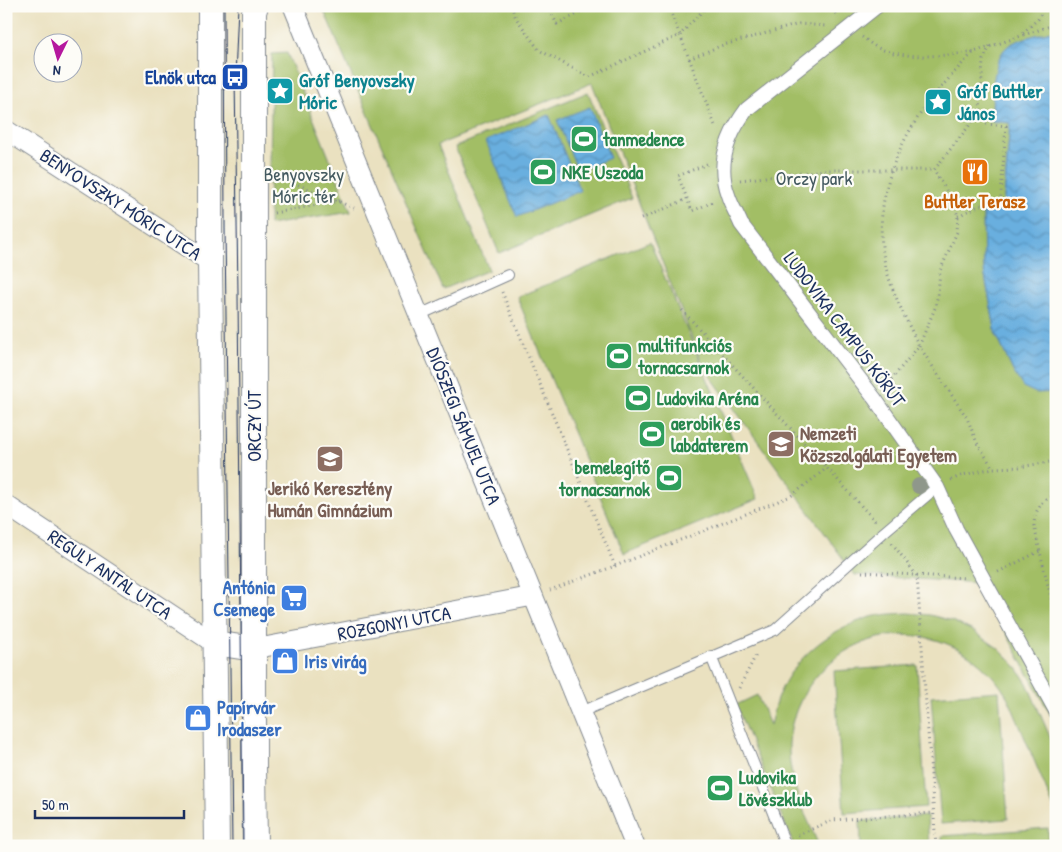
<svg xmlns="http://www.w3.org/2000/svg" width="1062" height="852" font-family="'Patrick Hand',sans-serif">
<defs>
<pattern id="water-waves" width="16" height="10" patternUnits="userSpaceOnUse" patternTransform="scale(1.25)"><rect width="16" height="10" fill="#69afdf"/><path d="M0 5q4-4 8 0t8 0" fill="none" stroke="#568fb8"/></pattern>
</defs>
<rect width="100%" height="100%" fill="#fdfcf7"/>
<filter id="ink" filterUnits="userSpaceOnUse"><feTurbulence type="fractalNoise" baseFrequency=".02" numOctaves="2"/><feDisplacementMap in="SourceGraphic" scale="10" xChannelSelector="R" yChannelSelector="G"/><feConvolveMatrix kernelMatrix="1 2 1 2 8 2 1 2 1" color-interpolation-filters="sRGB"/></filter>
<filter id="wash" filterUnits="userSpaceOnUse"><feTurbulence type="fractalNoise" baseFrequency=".0096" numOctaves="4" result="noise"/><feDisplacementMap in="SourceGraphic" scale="20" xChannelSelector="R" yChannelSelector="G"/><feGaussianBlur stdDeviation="1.12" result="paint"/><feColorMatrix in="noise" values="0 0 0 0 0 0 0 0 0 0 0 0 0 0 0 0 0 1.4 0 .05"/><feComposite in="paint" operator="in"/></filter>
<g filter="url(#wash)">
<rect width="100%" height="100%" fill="#eae1c0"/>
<!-- park -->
<g fill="#a2be65" stroke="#5e7662">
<path d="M322,6H1056V30C1041,34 1024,37 1011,44C990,56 993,100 992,121L1010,123L1003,211L983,209L984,271L996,334L1013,371L1053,393L1056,392V725L979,583L855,575L703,366L592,83L438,145L489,270L443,289Z"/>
<polygon points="287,53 351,212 269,225 272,54"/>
<polygon points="588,92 632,198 499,253 455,147"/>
<polygon points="650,242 758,499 624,554 517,297"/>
<path d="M908,613L930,615L952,621L973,631L998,648L1015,665L1027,683L1056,751V813L1009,700C969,626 870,611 815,678C800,697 790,720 789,744C788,781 805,813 819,846H794L736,705L757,695L770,725C773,714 775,702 780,692C795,658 827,632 862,620C876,614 892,614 908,613Z"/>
<polygon points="917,665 926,807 844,813 834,671"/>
<polygon points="999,691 1008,819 941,824 931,696"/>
<polygon points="927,816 929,846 861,846 860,821"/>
<polygon points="1048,828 1049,846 942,846 942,836"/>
</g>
<!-- water -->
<g fill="url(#water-waves)" stroke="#426f9e">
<path d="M1056,30V392L1036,393L1023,387L1013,371L996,334L984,271L983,209L1003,210L1010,123L992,121C993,100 990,56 1011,44C1024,37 1041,34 1056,30Z"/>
<polygon points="590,107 610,158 578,171 557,120"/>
<polygon points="549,115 580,191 517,217 486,141"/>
</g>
</g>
<g filter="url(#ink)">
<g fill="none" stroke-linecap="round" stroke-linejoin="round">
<!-- service casing -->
<g stroke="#82888f" stroke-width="12">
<g id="service">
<polyline points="419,315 508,275"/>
<polyline points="711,656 786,846"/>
<polyline points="581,712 775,630 884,532 937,487"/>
</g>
</g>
<!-- pedestrian casing -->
<g stroke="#82888f" stroke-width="16">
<path id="pedestrian" d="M877,6L747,109C728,134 716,163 728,195C731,205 737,214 741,224L875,399L937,487L956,529L1056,711"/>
</g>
<!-- minor casing -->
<g stroke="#82888f" stroke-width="21">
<g id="minor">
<polyline points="293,6 635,846"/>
<polyline points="6,130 210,262"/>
<polyline points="6,505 214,643"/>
<polyline points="254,649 533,596"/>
</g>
</g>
<!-- tertiary casing -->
<g stroke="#82888f" stroke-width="26">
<g id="tertiary">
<polyline points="210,6 210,262 217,846"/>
<polyline points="214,643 254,649"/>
<polyline points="255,846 254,765 254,12 256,6"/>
</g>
</g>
<!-- path -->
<g stroke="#82888f" stroke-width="3" stroke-dasharray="1 4" stroke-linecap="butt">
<polyline points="511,6 516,18 539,50 589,77 680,35 668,6"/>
<polyline points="548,6 557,24 594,6"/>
<polyline points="707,6 680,35 716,128"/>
<polyline points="828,6 838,16"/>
<polyline points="1023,33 1038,19 1045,6"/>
<path d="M862,37C867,40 872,45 878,48C907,60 943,56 974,52"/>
<polyline points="990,46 983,60 980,112 934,170 953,202 958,216 957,232 940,271 938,294 935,308 919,346 967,418 977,443 993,468 1019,467 1056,461"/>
<polyline points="689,59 720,46 799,24 825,26"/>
<polyline points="707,164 678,176 692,211 713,202"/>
<polyline points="275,175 354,208"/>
<polyline points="740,180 825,170 934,170"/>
<polyline points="274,213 339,201"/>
<polyline points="958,216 980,205 1000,207 1006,126 986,124 980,112"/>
<polyline points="641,219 687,199"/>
<polyline points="502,292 615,566 550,590"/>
<polyline points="682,310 827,468 876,522"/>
<path d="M885,387L919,346C907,321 893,295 886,268C873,219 888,164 915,122C923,109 933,97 943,85C953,74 963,62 974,52L1056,24"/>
<polyline points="951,480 963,475 993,468"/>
<path d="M1056,495C1041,500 1034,511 1034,526L1050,594L1056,626"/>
<polyline points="892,543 917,576 936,846"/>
<polyline points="615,566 791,496 827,468"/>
<polyline points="862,572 966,578"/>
<polyline points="998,572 1040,551"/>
<polyline points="739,688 757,653"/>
<polyline points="798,835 833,820 933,813"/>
</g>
<!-- service -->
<use href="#service" stroke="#fff" stroke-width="10"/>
<!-- pedestrian -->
<use href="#pedestrian" stroke="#fff" stroke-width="14"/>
<!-- minor -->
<use href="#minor" stroke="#fff" stroke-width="19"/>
<!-- tertiary -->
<use href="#tertiary" stroke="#fff" stroke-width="24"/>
<!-- tram -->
<g stroke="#1b2f5e" stroke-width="1">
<polyline points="224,6 225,229 232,846"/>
<polyline points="238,6 235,77 238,294 243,846"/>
</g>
</g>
<!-- trees -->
<circle fill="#8f978b" cx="919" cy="486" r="8"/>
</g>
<!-- icons -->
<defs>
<g id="bus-square" transform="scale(1.4375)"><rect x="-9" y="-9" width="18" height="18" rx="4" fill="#1a4fb4" stroke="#fdfcf7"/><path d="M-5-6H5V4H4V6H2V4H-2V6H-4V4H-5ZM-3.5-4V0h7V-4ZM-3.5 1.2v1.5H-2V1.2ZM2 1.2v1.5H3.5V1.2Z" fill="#fff"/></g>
<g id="sight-square" transform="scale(1.4375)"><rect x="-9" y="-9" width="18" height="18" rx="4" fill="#0f9aa8" stroke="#fdfcf7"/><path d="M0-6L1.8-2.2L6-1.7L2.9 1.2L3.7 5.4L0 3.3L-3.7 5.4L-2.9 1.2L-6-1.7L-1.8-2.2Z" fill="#fff"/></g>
<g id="stadium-square" transform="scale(1.4375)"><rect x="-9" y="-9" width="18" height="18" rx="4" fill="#2e9e5b" stroke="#fdfcf7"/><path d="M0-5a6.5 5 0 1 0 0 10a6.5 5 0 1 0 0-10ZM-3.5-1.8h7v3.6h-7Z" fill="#fff"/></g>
<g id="restaurant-square" transform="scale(1.4375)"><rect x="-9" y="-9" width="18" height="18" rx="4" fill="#e8710a" stroke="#fdfcf7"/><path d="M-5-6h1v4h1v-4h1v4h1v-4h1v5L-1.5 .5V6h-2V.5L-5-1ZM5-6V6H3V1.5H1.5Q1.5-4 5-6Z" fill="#fff"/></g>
<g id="university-square" transform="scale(1.4375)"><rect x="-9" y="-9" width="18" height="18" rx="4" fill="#8d6e63" stroke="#fdfcf7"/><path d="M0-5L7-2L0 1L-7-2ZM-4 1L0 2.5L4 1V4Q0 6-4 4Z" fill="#fff"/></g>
<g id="school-square" transform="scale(1.4375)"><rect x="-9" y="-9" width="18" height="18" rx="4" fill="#8d6e63" stroke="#fdfcf7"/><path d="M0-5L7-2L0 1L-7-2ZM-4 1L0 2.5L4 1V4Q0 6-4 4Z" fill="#fff"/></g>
<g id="supermarket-square" transform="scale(1.4375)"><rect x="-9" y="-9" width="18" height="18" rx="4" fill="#3f7fe0" stroke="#fdfcf7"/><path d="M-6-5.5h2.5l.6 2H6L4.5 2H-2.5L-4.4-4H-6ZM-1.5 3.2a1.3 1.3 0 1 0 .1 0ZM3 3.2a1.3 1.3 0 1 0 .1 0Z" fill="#fff"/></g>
<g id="shop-square" transform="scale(1.4375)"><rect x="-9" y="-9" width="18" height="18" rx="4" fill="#3f7fe0" stroke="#fdfcf7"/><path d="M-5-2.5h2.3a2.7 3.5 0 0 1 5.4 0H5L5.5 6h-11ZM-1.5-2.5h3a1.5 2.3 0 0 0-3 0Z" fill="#fff"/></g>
</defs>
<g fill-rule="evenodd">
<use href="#bus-square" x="235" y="77"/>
<use href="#sight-square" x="280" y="91"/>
<use href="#sight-square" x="938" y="102"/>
<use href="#stadium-square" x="584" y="139"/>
<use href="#stadium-square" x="543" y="172"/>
<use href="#restaurant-square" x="975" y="172"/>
<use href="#stadium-square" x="619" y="356"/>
<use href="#stadium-square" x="638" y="398"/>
<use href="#stadium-square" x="652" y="434"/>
<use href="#university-square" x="781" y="444"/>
<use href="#school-square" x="330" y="459"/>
<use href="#stadium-square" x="669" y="478"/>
<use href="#supermarket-square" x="294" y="598"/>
<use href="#shop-square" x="285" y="661"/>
<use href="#shop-square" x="198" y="718"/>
<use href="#stadium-square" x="720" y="788"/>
</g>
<g text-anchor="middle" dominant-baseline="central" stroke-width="4.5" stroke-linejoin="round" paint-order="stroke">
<!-- transit labels -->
<g font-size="19" font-weight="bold" fill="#164399" stroke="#fdfcf7" text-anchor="end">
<text x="216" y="77">Elnök utca</text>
</g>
<!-- culture labels -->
<g font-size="19" font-weight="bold" fill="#0d838f" stroke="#fdfcf7" text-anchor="start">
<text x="299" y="80">Gróf Benyovszky<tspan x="299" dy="22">Móric</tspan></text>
<text x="957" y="91">Gróf Buttler<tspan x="957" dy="22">János</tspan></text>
</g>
<!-- leisure labels -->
<g font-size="19" font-weight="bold" fill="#27864d" stroke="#fdfcf7" text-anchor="start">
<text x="603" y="139">tanmedence</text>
<text x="562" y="172">NKE Uszoda</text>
<text x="638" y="345">multifunkciós<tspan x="638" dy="22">tornacsarnok</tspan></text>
<text x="657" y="398">Ludovika Aréna</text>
<text x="671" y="423">aerobik és<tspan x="671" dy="22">labdaterem</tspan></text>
<text x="650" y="467" text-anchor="end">bemelegítő<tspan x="650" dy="22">tornacsarnok</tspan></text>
<text x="739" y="777">Ludovika<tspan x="739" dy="22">Lövészklub</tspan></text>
</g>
<!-- park labels -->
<g font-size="19" fill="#445a60" stroke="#fdfcf7">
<text x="304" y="174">Benyovszky<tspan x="304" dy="22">Móric tér</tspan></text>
<text x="814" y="178">Orczy park</text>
</g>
<!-- food labels -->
<g font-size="19" font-weight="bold" fill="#c56008" stroke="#fdfcf7">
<text x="975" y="201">Buttler Terasz</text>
</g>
<!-- street labels -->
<g font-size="19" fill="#1b2f5e" stroke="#fdfcf7">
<text transform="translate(121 204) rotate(33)">BENYOVSZKY MÓRIC UTCA</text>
<text transform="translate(845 329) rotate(53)">LUDOVIKA CAMPUS KÖRÚT</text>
<text transform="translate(254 426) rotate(-90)">ORCZY ÚT</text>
<text transform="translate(464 426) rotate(68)">DIÓSZEGI SÁMUEL UTCA</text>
<text transform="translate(110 574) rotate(34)">REGULY ANTAL UTCA</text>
<text transform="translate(394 623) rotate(-11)">ROZGONYI UTCA</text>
</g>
<!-- education labels -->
<g font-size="19" font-weight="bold" fill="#785e54" stroke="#fdfcf7" text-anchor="start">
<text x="800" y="433">Nemzeti<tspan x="800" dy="22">Közszolgálati Egyetem</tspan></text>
<text x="330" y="488" text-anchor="middle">Jerikó Keresztény<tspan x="330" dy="22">Humán Gimnázium</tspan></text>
</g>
<!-- shop labels -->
<g font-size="19" font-weight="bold" fill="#366cbe" stroke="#fdfcf7" text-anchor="start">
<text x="275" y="587" text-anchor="end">Antónia<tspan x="275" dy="22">Csemege</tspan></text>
<text x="304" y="661">Iris virág</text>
<text x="217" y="707">Papírvár<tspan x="217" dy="22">Irodaszer</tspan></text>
</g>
</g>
<!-- margin -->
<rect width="1062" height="852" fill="none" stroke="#fdfcf7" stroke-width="25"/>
<!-- north arrow -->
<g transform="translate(58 58) rotate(185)"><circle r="24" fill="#fdfcf7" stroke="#a3aaba"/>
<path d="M0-4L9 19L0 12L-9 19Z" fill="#b5179e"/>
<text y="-8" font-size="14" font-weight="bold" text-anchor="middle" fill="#1b2f5e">N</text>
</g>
<!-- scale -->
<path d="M35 810v8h149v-8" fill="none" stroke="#1b2f5e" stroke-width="2.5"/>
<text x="42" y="810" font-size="15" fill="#1b2f5e" stroke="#fdfcf7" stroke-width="4" paint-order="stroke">50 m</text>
</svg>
